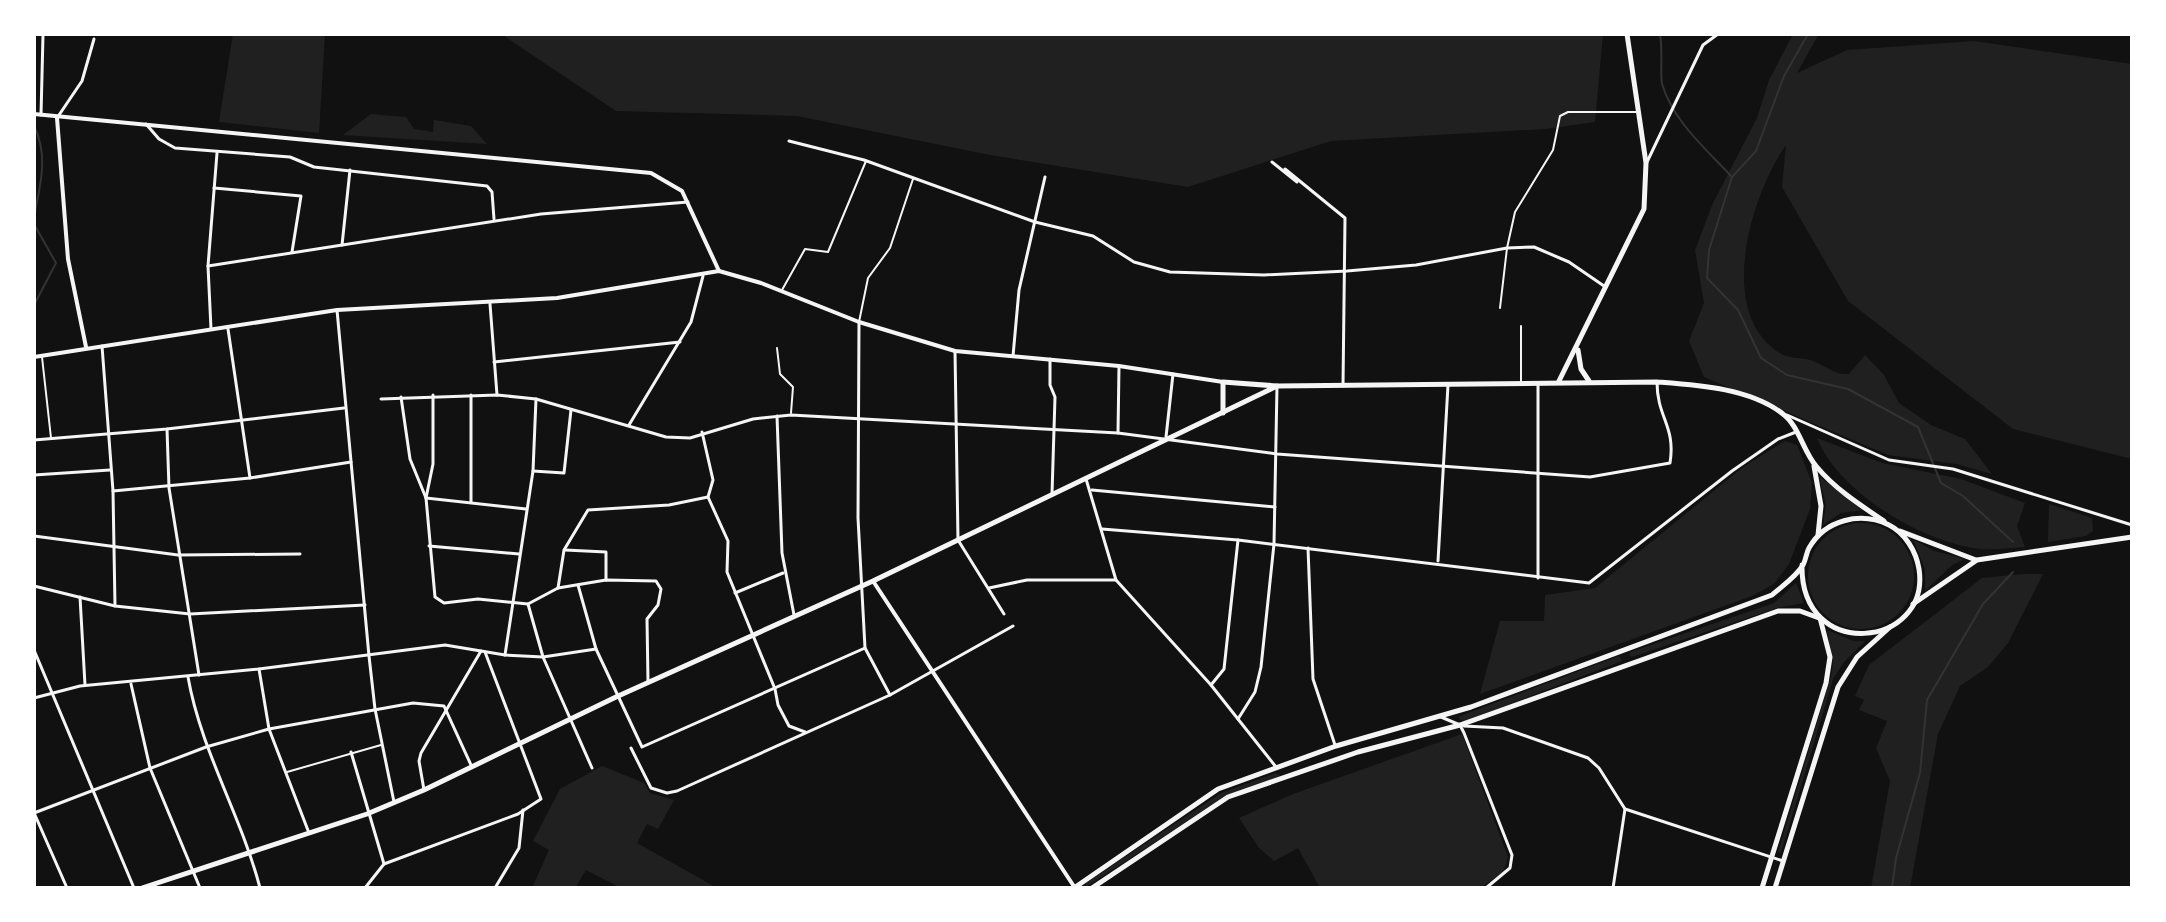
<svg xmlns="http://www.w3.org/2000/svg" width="2166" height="922" font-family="Overpass,sans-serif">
<rect width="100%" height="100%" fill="#111"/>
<!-- green -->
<g fill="#202020">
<polygon points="233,34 325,34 319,133 219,122"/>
<polygon points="501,34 1603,34 1595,122 1546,129 1331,141 1188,187 990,155 797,116 616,111"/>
<path d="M1793,34H1819L1797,73L1847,50L1974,41L2132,64V459L2013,429L1848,301L1782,187L1786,145C1751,195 1715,313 1780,353C1788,359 1801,357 1810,360C1826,365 1832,375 1849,374L1865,355L1884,375L1899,403L1931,425L1965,439L1992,474L1956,464L1888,455L1704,377L1689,341L1704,303L1695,250L1713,203L1757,118L1769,80Z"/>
<polygon points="371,114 406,117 414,129 433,132 434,120 471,126 487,144 343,135"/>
<path d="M1817,438L1882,463L1961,479L2025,503L2017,526L2025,547C2011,548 1995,550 1981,549C1923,543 1839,493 1817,438Z"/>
<polygon points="1785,441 1797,445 1812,483 1810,509 1789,564 1774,584 1752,596 1480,694 1500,621 1544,621 1545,595 1595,588 1743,467"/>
<polygon points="1819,476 1862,510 1841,513 1823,525 1826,505"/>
<polygon points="2049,504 2092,518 2093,531 2086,536 2048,542"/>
<circle cx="1861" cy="576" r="53"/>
<polygon points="1913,539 1934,551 1965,559 1952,565 1925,591 1925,569"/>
<polygon points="2023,574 2043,574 2008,643 1988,667 1960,686 1938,734 1910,888 1871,888 1890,781 1876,748 1887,721 1859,710 1864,700 1855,696 1869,665 1982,578"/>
<polygon points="1796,583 1804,603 1777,608 1632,657 1629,655 1630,652 1774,603"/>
<polygon points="1827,630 1853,641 1865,641 1844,662 1833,679 1781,853 1778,852 1831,677 1833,663"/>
<polygon points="1619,656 1622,661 1465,721 1459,719 1460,716"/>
<polygon points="1462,734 1508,857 1503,873 1480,888 1320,888 1298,848 1274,861 1259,848 1239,818 1293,794"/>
<polygon points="602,766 644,783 650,793 674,800 658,829 647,824 637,843 717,888 621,888 586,870 575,888 532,888 549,850 533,841 560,789"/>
<polygon points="1276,773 1280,775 1278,777 1226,796 1086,887 1086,883 1221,793"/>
</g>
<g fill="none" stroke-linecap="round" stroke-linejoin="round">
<!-- stream -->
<g stroke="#333" stroke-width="2">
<path d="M1660,34C1663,50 1660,75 1662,84C1673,121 1706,149 1731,176"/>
<polyline points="1808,34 1784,76 1756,151 1732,177 1709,250 1707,278 1738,310 1761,358 1787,375 1848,389 1918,427 1941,483 1963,496 2013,542"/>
<path d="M34,126C49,156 40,186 34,217"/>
<polyline points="34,224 56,263 34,305"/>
<polyline points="1892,888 1896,858 1920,773 1927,700 1983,604 2013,572"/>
</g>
<!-- service -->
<g stroke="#f5f5f5" stroke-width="2">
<polyline points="782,290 805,249 828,252 866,161"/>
<polyline points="1500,308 1507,248 1515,212 1553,150 1560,116 1568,112 1637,112"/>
<polyline points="859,322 868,278 890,248 913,179"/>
<polyline points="1521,326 1521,381"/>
<polyline points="777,348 780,374 793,387 791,413"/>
<polyline points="42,357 51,438"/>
<polyline points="287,772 381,745"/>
</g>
<!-- minor -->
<g stroke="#f5f5f5" stroke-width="3">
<polyline points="41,115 43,35"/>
<polyline points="57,118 82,81 94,39"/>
<polyline points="146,124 159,139 175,148 290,157 314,167 487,186 492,192 494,219"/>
<polyline points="789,141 864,160 1035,222 1093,236 1134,262 1170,272 1264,275 1347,271 1416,265 1507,248 1534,247 1569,262 1604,286"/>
<polyline points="1272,162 1297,182"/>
<polyline points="1647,162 1703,45 1718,34"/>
<polyline points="1285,169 1345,218 1343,386"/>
<polyline points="214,188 301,196 292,252"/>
<polyline points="342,245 350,170"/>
<polyline points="208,266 541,214 688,202"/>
<polyline points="490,304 497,395"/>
<polyline points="337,310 369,656 375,709 394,802"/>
<polyline points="859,322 858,518 865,648 890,695"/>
<polyline points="211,329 208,266 217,153"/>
<polyline points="228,329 250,478"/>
<polyline points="102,346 113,491 115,606"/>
<polyline points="955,351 958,540 1004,614"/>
<polyline points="1013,356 1019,290 1045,177"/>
<polyline points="1050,359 1050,385 1055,397 1052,494"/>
<polyline points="494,362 680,342"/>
<polyline points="1538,383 1538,578"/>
<polyline points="433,395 433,464 426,498 435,597 444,603 478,599 528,604 558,588 606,580 656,581 661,589 658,605 647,619 648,682"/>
<polyline points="471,395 471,502"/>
<polyline points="401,397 410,459 426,498"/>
<path d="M381,399L497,395L536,399L666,437L690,438L753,419L791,415L1118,433L1277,454L1590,477L1670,463C1676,426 1657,418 1657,382"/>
<polyline points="1787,415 1889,460 1953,469 2132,525"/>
<polyline points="777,416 782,553 794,615"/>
<polyline points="629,425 691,322 703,276"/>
<polyline points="167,429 169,488 199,675"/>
<polyline points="702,432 713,480 708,497 728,541 727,572 775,689 778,705 789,726 805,732"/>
<polyline points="1118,433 1119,366"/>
<polyline points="1166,437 1173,374"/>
<polyline points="34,440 167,429 344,408"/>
<polyline points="533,471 564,473 571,410"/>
<polyline points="34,475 110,470"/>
<polyline points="1086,479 1116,580 1211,685 1276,767"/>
<polyline points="1092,490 1275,507"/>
<polyline points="113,491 250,478 351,462"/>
<polyline points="426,498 526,509"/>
<polyline points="1102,529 1238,540 1589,583 1732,471 1778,439 1796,432"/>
<polyline points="34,536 178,555 300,554"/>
<polyline points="429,546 519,554"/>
<polyline points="1308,548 1313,679 1335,745"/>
<polyline points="565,550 606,552 606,580"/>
<polyline points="1438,561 1448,385"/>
<polyline points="578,585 596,649 642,747 865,648"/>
<polyline points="34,586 115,606 190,614 365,605"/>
<polyline points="558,588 564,550 588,510 669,505 708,497"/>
<polyline points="989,588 1027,580 1116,580"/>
<polyline points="735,593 783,573"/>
<polyline points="80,597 85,685"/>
<polyline points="528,604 543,657 592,768"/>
<polyline points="34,650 134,888"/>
<polyline points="505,655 533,471 536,399"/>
<polyline points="259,669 269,729 309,833"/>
<path d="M188,677C201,751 241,815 260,888"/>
<polyline points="131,684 150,768 200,888"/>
<polyline points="1211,685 1224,669 1238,540"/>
<polyline points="34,698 80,686 259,669 445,645 505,655 543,657 596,649"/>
<polyline points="1441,717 1460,725 1464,733 1512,855 1510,868 1486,888"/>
<polyline points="1238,719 1255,692 1261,667 1274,544 1277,386"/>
<polyline points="1464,726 1503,728 1588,758 1599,768 1625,809 1783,861"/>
<polyline points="631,748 651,788 667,793 677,791 890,695 1013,626"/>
<polyline points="351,752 384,864"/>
<polyline points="424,790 419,761 421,753 481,651"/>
<polyline points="34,813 206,747 269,729 413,703 444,706 471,765"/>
<polyline points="35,815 67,888"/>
<polyline points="365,888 384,864 518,814 541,799 485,652"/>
<polyline points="495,888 519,848 523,810"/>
<polyline points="1613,888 1625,809"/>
</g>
<!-- tertiary -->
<g stroke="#f5f5f5" stroke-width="4">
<polyline points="34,114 651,173 682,191 719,271"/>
<polyline points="57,118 68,259 86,347"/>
<polyline points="34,357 337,310 557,298 719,271 761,283 859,322 955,351 1119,366 1223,382"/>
<polyline points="873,581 1075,888"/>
</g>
<!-- secondary -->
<g stroke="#f5f5f5" stroke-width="5">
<polyline points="1578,350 1581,369 1589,381"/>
<polyline points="1559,381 1644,209 1646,163 1627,34"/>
<path d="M1223,413V382L1277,386L1657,382C1697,385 1750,388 1783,414C1799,426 1803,451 1816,466C1835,489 1860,505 1884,521"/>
<polyline points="1814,466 1821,506 1818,535"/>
<polyline points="142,888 367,814 424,790 616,697 873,581 1277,386"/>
</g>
<!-- primary -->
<g stroke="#f5f5f5" stroke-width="5">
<polyline points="1900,531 1976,560"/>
<polyline points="1913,604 1977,560 2132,537"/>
<path d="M1074,888L1218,789L1336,746L1471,707L1772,595C1782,586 1796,577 1803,565C1806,560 1806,553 1809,548C1825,520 1860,511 1889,525C1905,533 1916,551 1919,569C1931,648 1800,663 1802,565"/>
<polyline points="1092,888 1228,797 1358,752 1460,725 1778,611 1800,611 1819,618"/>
</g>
<!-- trunk -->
<g stroke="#f5f5f5" stroke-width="5">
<polyline points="1762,888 1826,683 1830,657 1820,618"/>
<polyline points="1775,888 1838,687 1857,657 1890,627"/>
</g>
</g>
<!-- border -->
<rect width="2166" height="922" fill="none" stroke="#ffffff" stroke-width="72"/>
</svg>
